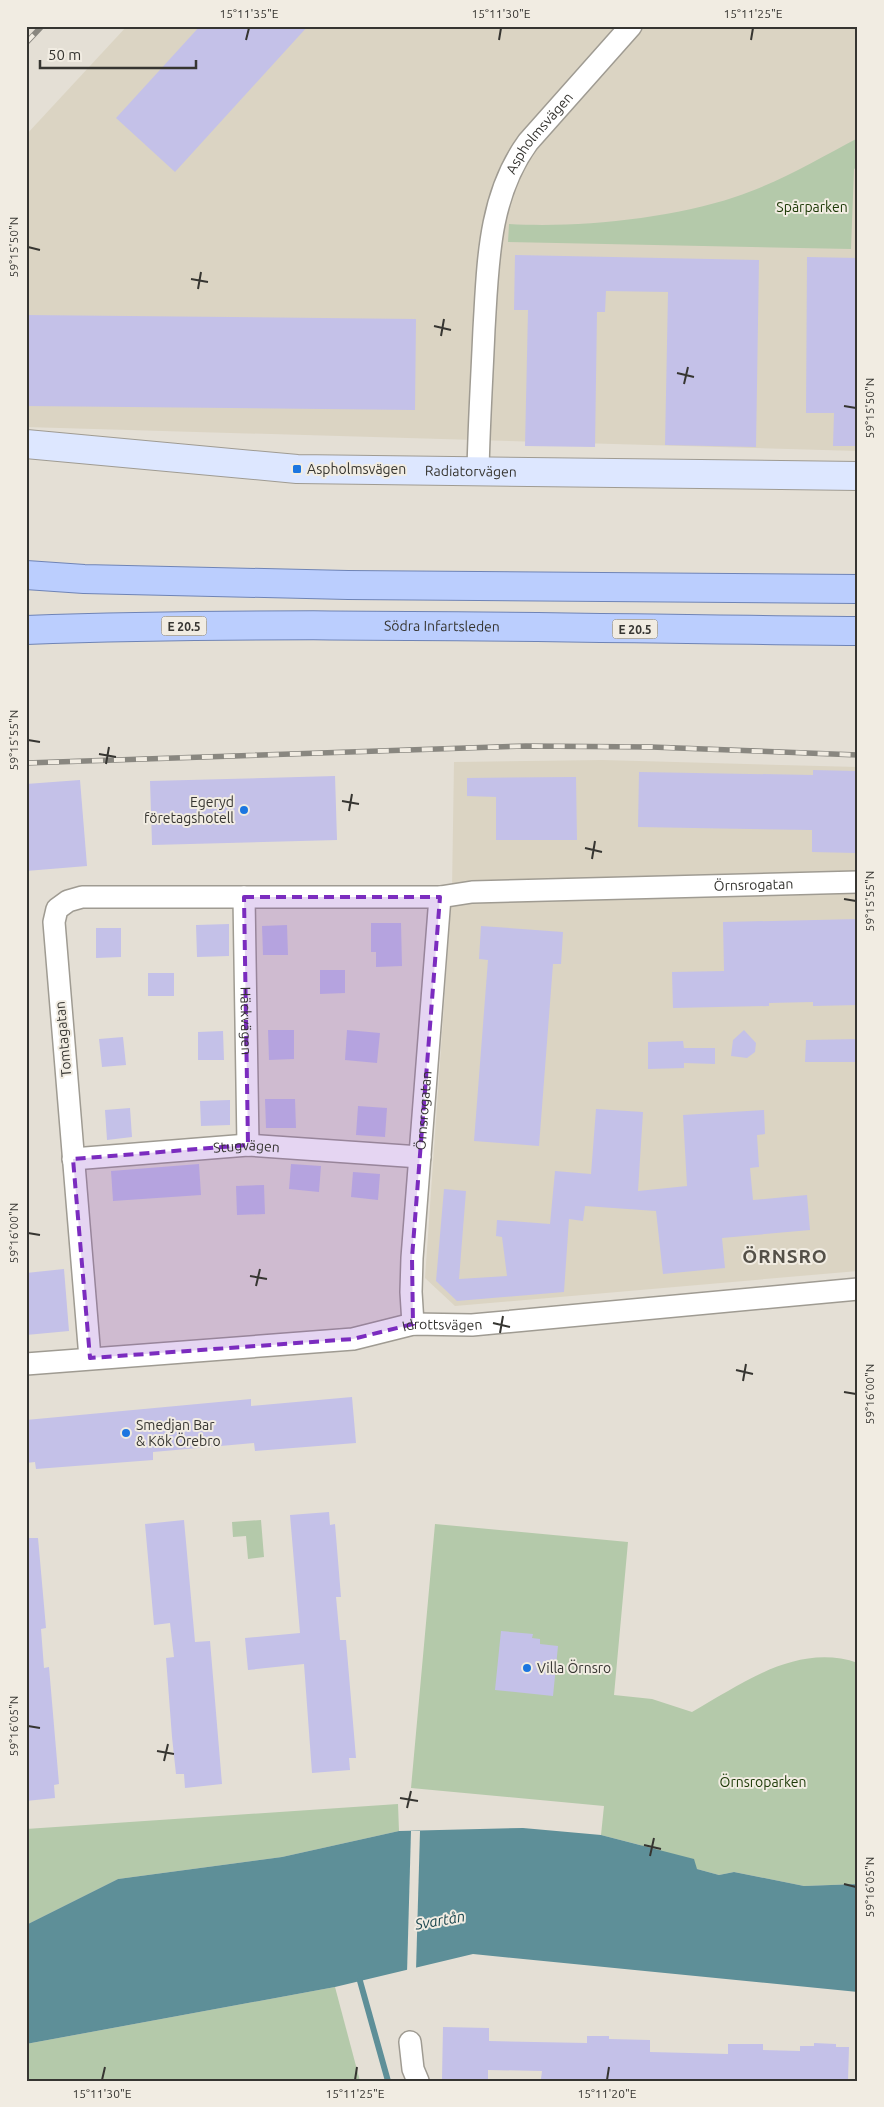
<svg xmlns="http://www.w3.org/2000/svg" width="884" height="2107" font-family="Ubuntu,sans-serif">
<rect width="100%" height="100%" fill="#e4dfd5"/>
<!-- built -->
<g fill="#dbd4c3">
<polygon points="127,26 858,26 858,451 26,427 26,135"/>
<polygon points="602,760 858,767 858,1271 455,1306 425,1278 452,890 454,762"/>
</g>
<!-- green -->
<g fill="#b4c9aa">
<path d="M858,138V166L854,169L851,249L508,242L509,224C577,228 669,219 735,197C778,183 818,159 858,138Z"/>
<polygon points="261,1520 264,1557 248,1559 246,1536 233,1537 232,1522"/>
<path d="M435,1524L628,1542L614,1695L652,1699L692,1712C742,1684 797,1642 858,1663V1884L804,1886L734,1872L719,1875L697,1869L640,1845L601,1835L604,1806L411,1788Z"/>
<polygon points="398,1804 399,1831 282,1857 118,1879 26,1925 26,1829"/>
<polygon points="335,1987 360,2081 26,2081 26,2044"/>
</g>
<!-- water -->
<polygon fill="#5e8f98" points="523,1828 601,1835 694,1859 697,1869 719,1875 734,1872 804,1886 858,1884 858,1992 473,1954 335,1987 26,2044 26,1925 118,1879 282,1857 399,1831"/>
<!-- pier -->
<polygon fill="#e4dfd5" points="411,1831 420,1831 416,1970 407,1973"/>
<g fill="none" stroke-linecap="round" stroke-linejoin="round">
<!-- stream -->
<polyline stroke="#5e8f98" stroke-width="6" points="360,1981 388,2081"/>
</g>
<!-- building -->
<g fill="#c4c1e8">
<polygon points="200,26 308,26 175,172 116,118"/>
<polygon points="515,255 759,260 756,447 665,445 668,292 606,291 605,312 597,312 595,447 525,446 528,310 514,310"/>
<polygon points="807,257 858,258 858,446 833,446 834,413 806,413"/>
<polygon points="26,315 416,319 415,410 26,406"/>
<polygon points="813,770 857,771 855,853 812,852 812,830 638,827 639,772 813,775"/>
<polygon points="335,776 337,840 152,845 150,781"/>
<polygon points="576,777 577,840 496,840 496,797 467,796 467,778"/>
<polygon points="80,780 87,866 26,871 26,784"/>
<polygon points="858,919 858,1005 813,1006 813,1002 769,1003 769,1006 673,1008 672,972 724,971 723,922"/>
<polygon points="371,923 401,923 402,966 376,967 376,952 371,952"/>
<polygon points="229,924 229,956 197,957 196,925"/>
<polygon points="287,925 288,955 263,955 262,926"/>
<polygon points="481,926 563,932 561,964 553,964 539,1146 474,1141 488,960 479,959"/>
<polygon points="96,928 121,928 121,957 96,958"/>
<polygon points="320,970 345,970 345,993 320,994"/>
<rect x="148" y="973" width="26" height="23"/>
<polygon points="268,1030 294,1030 294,1059 269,1060"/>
<polygon points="347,1030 380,1033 377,1063 345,1060"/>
<polygon points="744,1030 756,1043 755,1052 747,1058 731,1056 733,1040"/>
<polygon points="223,1031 224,1060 198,1060 198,1032"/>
<polygon points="123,1037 126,1065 102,1067 99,1039"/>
<polygon points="858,1039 858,1062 805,1062 806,1040"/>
<polygon points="683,1041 684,1048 715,1048 715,1064 684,1063 684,1068 648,1069 648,1042"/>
<polygon points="265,1099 295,1099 296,1128 266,1128"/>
<polygon points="230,1100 230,1125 201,1126 200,1101"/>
<polygon points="358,1106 387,1108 385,1137 356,1135"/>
<polygon points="130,1108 132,1137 107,1140 105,1110"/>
<polygon points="596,1109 643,1112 638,1191 687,1186 683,1115 764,1110 765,1134 757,1135 759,1167 750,1168 753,1200 807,1195 810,1230 722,1238 725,1268 663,1274 656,1211 585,1206 583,1221 569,1219 564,1292 457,1301 436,1281 444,1189 466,1191 459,1279 507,1276 502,1237 496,1236 497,1220 550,1224 555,1171 591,1174"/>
<polygon points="199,1164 201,1195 113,1201 111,1171"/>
<polygon points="291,1164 321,1166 319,1192 289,1189"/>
<polygon points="353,1172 380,1174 378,1200 351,1197"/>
<polygon points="264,1185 265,1214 237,1215 236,1186"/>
<polygon points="64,1269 69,1331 26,1335 26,1273"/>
<polygon points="352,1397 356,1443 255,1451 254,1443 153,1452 153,1460 36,1469 35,1462 26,1463 26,1420 251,1399 251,1406"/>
<polygon points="329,1512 330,1525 335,1524 341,1597 336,1597 340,1640 346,1640 356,1758 349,1758 350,1770 312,1773 304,1664 248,1670 245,1638 300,1633 290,1515"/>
<polygon points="184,1520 195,1642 210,1641 222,1784 185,1788 184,1774 176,1774 172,1737 166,1658 174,1657 170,1623 154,1625 145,1524"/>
<polygon points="26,1538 38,1538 46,1628 41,1629 44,1668 49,1667 59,1784 54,1785 55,1798 26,1801"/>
<polygon points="501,1631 533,1634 532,1638 540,1639 540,1644 558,1646 553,1696 495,1690"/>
<polygon points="443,2027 489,2028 489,2041 587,2043 587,2036 609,2036 609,2039 650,2040 650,2052 728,2054 728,2044 763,2044 763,2050 800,2051 800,2046 814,2046 814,2043 836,2044 836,2047 849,2047 848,2081 604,2081 541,2079 542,2071 488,2070 488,2080 442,2079"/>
</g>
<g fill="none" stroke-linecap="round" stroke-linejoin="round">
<!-- street casing -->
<g stroke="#9f9b92" stroke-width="24">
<g id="street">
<path id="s1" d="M478,471C479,423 482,376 484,329C488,264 488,197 528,142L631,26"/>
<path id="s2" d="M244,897L248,1145"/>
<path id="s3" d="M73,1159L248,1145L420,1157"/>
<path id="s4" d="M413,1324L411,1292L412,1258L440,897"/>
<path id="s5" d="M90,1358L54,922L57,909L68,901L82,897H440L472,892L858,882"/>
<path id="s6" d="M26,1364L353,1339L413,1324L472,1325L858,1289"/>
<polyline points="410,2042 413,2069 418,2081"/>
</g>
</g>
<!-- secondary casing -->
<g stroke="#9f9b92" stroke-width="30">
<g id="secondary">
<path id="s7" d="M26,444L297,469L858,476"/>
</g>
</g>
<!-- primary casing -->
<g stroke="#6f84b6" stroke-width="30">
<g id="primary">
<polyline points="26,575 84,579 348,585 858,589"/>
<path id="s8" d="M26,630C303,620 581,629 858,631"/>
</g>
</g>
<!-- street -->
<use href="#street" stroke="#fff" stroke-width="21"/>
<!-- secondary -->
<use href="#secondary" stroke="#dde7ff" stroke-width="28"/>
<!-- primary -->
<use href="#primary" stroke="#bbcefe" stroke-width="28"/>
<!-- rail casing -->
<g stroke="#898780" stroke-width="5.5">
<g id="rail">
<polyline points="26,43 42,26"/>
<polyline points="26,763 526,746 651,747 858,755"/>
</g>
</g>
<!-- rail -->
<use href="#rail" stroke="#f1ece2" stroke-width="4" stroke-dasharray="11" stroke-linecap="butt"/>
</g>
<!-- marked area -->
<path fill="#7b2cbf" fill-opacity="0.2" stroke="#7b2cbf" stroke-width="4" stroke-dasharray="10 6" stroke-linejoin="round" d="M244,897H440L412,1258L413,1324L353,1339L90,1358L73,1159L248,1145Z"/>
<!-- ticks -->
<path fill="none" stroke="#363531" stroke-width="2" d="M246,40L249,28M499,40L501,28M751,40L753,28M28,247L40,250M191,279L208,282M198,289L201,272M434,326L451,330M441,336L444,319M677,373L694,377M684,384L688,367M844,406L856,408M28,740L40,742M99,754L116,757M106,764L109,747M342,801L359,804M349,811L352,794M585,848L602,852M592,859L595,841M844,899L856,901M28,1233L40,1235M250,1276L267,1279M256,1286L260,1269M493,1323L510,1327M500,1333L503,1316M736,1370L753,1374M743,1381L746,1364M844,1392L856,1394M28,1726L40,1728M157,1751L174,1754M164,1761L168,1744M400,1798L418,1801M407,1808L411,1791M644,1845L661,1849M650,1856L654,1838M844,1884L856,1887M102,2080L105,2067M355,2080L357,2067M607,2080L609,2067"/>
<!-- markers -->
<g fill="#1c76e0" stroke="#f1ece2" stroke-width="2">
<rect x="292" y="464" width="10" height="10" rx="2.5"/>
<circle cx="244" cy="810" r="5"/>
<circle cx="126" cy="1433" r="5"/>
<circle cx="527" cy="1668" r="5"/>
</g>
<g text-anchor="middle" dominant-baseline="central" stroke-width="4" stroke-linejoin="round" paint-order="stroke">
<!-- shield labels -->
<g fill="#f1ece2" stroke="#6e6c66" stroke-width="1">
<rect x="161.5" y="616.5" width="45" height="19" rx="4"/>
<rect x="612.5" y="619.5" width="45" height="19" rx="4"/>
</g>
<g font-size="12" font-weight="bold" fill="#363531">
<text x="184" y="626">E 20.5</text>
<text x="635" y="629">E 20.5</text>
</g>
<!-- street labels -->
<g font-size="14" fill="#363531" stroke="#f1ece2">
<text stroke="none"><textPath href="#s1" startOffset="351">Aspholmsvägen</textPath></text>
<text stroke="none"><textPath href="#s7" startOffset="446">Radiatorvägen</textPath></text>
<text stroke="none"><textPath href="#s8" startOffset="416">Södra Infartsleden</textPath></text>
<text stroke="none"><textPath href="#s5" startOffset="1151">Örnsrogatan</textPath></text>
<text stroke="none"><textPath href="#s2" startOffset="124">Häckvägen</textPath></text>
<text transform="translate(63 1039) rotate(-95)">Tomtagatan</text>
<text stroke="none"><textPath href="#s4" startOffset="214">Örnsrogatan</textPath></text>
<text stroke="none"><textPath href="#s3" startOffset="174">Stugvägen</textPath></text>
<text stroke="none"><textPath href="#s6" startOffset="419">Idrottsvägen</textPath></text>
</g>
<!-- park labels -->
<g font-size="14" fill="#1b3805" stroke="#f1ece2">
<text x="812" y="207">Spårparken</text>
<text x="763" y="1782">Örnsroparken</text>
</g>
<!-- poi labels -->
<g font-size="14" fill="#363531" stroke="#f1ece2" text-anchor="start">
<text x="307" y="469">Aspholmsvägen</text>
<text x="234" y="802" text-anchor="end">Egeryd<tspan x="234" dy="16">företagshotell</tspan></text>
<text x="136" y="1425">Smedjan Bar<tspan x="136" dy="16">&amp; Kök Örebro</tspan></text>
<text x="537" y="1668">Villa Örnsro</text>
</g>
<!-- water labels -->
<g font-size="15" font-style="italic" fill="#18454d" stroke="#f1ece2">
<text transform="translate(440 1920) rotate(-10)">Svartån</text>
</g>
<!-- district labels -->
<g font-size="19" font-weight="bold" letter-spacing="1" fill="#545048" stroke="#f1ece2">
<text x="785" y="1256">ÖRNSRO</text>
</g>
</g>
<!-- border -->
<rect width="884" height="2107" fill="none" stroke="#f1ece2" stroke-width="55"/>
<!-- scale -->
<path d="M40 60v8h156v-8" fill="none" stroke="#363531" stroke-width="2.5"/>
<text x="48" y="60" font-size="15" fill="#363531" stroke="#f1ece2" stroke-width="4" paint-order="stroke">50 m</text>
<rect x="28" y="28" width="828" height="2052" fill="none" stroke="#363531" stroke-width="2"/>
<g font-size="12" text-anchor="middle" fill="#363531">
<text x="249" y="18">15°11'35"E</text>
<text x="501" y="18">15°11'30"E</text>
<text x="753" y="18">15°11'25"E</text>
<text transform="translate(14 247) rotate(-90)" y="4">59°15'50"N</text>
<text transform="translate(870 408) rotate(-90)" y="4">59°15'50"N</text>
<text transform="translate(14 740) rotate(-90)" y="4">59°15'55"N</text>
<text transform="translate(870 901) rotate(-90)" y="4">59°15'55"N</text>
<text transform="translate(14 1233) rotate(-90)" y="4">59°16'00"N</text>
<text transform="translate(870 1394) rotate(-90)" y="4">59°16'00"N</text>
<text transform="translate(14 1726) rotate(-90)" y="4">59°16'05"N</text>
<text transform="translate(870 1887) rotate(-90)" y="4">59°16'05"N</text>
<text x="102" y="2098">15°11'30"E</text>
<text x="355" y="2098">15°11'25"E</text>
<text x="607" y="2098">15°11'20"E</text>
</g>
</svg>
